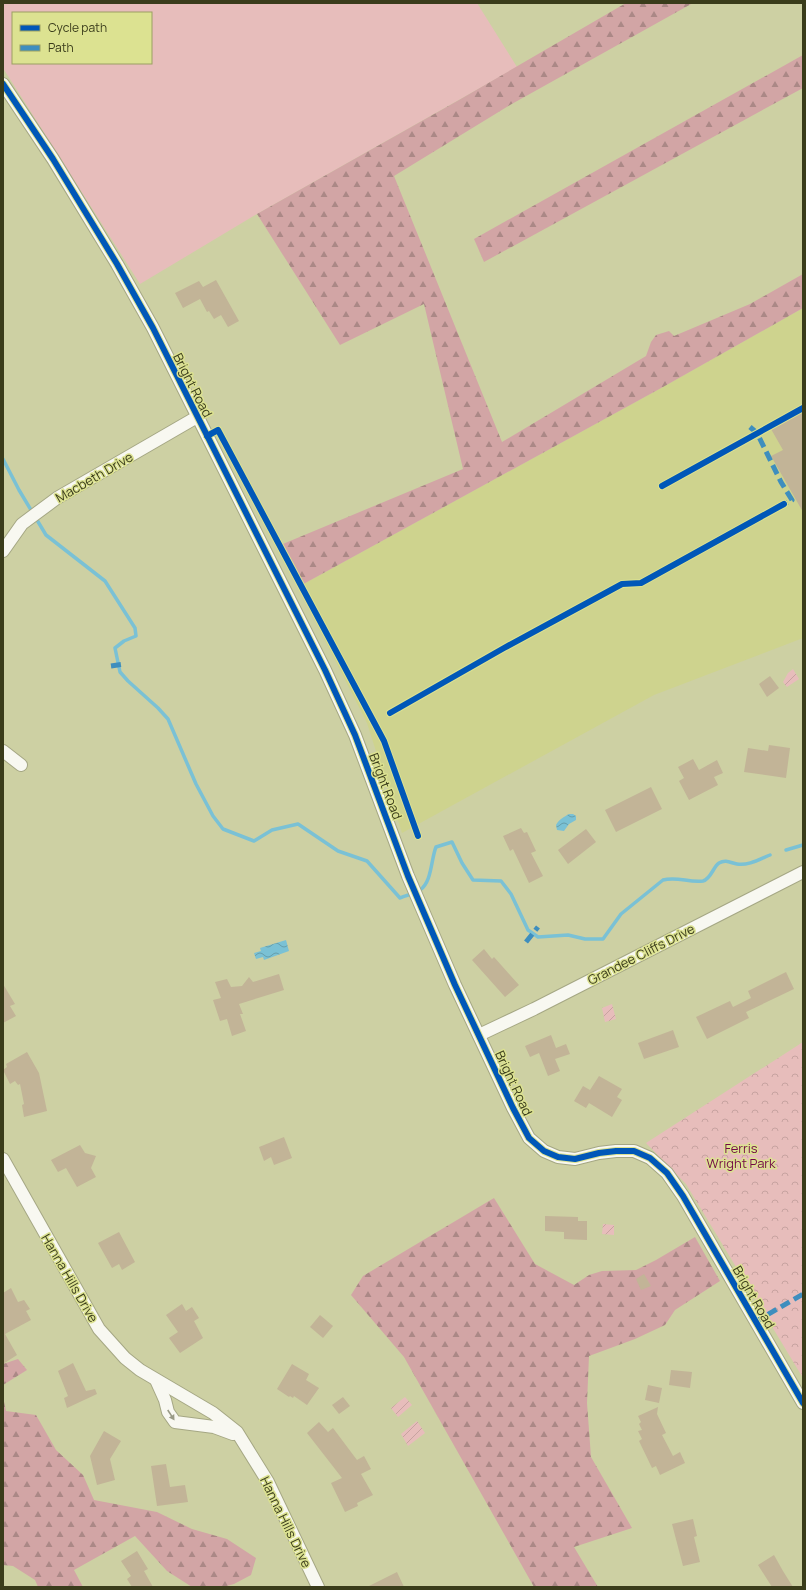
<svg xmlns="http://www.w3.org/2000/svg" width="806" height="1590" font-family="Manrope,sans-serif">
<defs>
<pattern id="forest-firs" width="22" height="20" patternUnits="userSpaceOnUse"><rect width="22" height="20" fill="#d2a5a5"/><path d="M5 1l3.5 6h-7zM16 11l3.5 6h-7z" fill="#ab8886"/></pattern>
<pattern id="park-crowns" width="20" height="18" patternUnits="userSpaceOnUse"><rect width="20" height="18" fill="#e7bdbb"/><path d="M2 6a3 3 0 1 1 6 0M12 15a3 3 0 1 1 6 0" fill="none" stroke="#c7a3a0"/></pattern>
<pattern id="garden-furrows" width="10" height="10" patternUnits="userSpaceOnUse"><rect width="10" height="10" fill="#e7bdbb"/><path d="M-1 1l2-2M0 10L10 0M9 11l2-2" fill="none" stroke="#c7a3a0"/></pattern>
<pattern id="water-waves" width="16" height="10" patternUnits="userSpaceOnUse"><rect width="16" height="10" fill="#7ac1d5"/><path d="M0 5q4-4 8 0t8 0" fill="none" stroke="#659eac"/></pattern>
</defs>
<rect width="100%" height="100%" fill="#cdd0a3"/>
<!-- built -->
<polygon fill="#ced38e" points="803,308 803,638 654,695 402,833 367,723 298,587 663,387"/>
<!-- grass -->
<path fill="#e7bdbb" fill-rule="evenodd" d="M3,3H477L517,67L257,214L140,284L3,68ZM13,13H151V63H13Z"/>
<!-- forest -->
<g fill="url(#forest-firs)">
<polygon points="626,3 693,3 510,105 394,176 502,442 646,356 651,342 656,335 669,331 674,336 750,304 803,274 803,308 663,387 298,587 278,546 463,469 424,304 340,345 257,214 459,100"/>
<polygon points="803,55 803,88 484,262 474,239"/>
<polygon points="494,1198 535,1264 574,1285 589,1275 602,1271 636,1270 656,1260 695,1237 720,1281 675,1310 665,1325 635,1339 589,1356 587,1403 591,1457 632,1528 574,1547 598,1587 534,1587 404,1357 351,1295 363,1276"/>
<polygon points="18,1359 27,1370 3,1385 3,1364"/>
<polygon points="3,1397 6,1411 36,1415 56,1450 83,1475 94,1500 157,1512 192,1529 227,1539 256,1558 251,1575 234,1584 223,1587 192,1587 167,1571 135,1536 74,1570 83,1587 38,1587 35,1580 13,1566 3,1565"/>
</g>
<!-- park -->
<polygon fill="url(#park-crowns)" points="803,1042 803,1378 686,1184 646,1143"/>
<!-- garden -->
<g fill="url(#garden-furrows)">
<polygon points="793,669 799,679 787,687 783,682 788,673"/>
<polygon points="612,1004 616,1019 605,1022 602,1008"/>
<polygon points="603,1224 614,1225 614,1235 602,1234"/>
<polygon points="405,1397 412,1405 398,1417 391,1408"/>
<polygon points="417,1421 425,1433 408,1446 401,1434"/>
</g>
<!-- water -->
<g fill="url(#water-waves)">
<path d="M569,814H573L576,816V820L569,824L564,831L557,830L556,825C559,819 564,817 569,814Z"/>
<polygon points="286,940 289,951 264,960 263,957 256,959 254,953 261,951 260,948"/>
</g>
<g fill="none" stroke-linecap="round" stroke-linejoin="round">
<!-- stream -->
<g stroke="#7ac1d5" stroke-width="3.5">
<path d="M3,459L19,490L46,535L105,581L135,628L136,636L124,641L115,648L120,672L128,681L158,708L168,719L196,784L213,816L223,829L254,841L272,830L298,824L338,851L367,861L400,898C406,895 415,894 420,890C432,882 431,859 436,847L452,842L462,863L473,880L501,881L511,894L528,930L538,937L568,935L585,939H603L621,914L663,880C677,876 689,883 703,881C711,879 713,867 719,863C726,859 731,863 737,864C748,866 760,859 770,855"/>
<polyline points="786,850 803,845"/>
</g>
</g>
<!-- building -->
<g fill="#c2b497">
<polygon points="216,280 239,321 228,327 221,315 214,319 209,311 207,312 200,299 183,308 175,293 199,281 203,287"/>
<polygon points="803,411 803,512 771,456 783,450 771,429"/>
<polygon points="770,676 779,688 767,697 759,684"/>
<polygon points="769,745 790,748 786,778 744,772 748,748 768,751"/>
<polygon points="693,759 699,770 717,760 723,773 714,777 718,785 689,800 679,781 684,778 678,767"/>
<polygon points="651,787 662,809 616,832 605,810"/>
<polygon points="521,828 524,833 527,832 536,851 531,853 543,876 529,883 513,849 510,851 503,836"/>
<polygon points="586,829 596,842 568,864 558,850"/>
<polygon points="484,949 492,959 494,957 519,985 505,997 472,960"/>
<polygon points="786,972 794,989 746,1012 749,1018 707,1039 696,1017 730,1001 733,1007 751,998 748,991"/>
<polygon points="279,974 284,990 239,1004 243,1014 240,1014 246,1031 232,1036 227,1019 220,1021 213,1000 221,998 215,982 227,979 231,987 242,986 249,977 253,982"/>
<polygon points="3,984 15,1004 10,1006 16,1016 3,1023"/>
<polygon points="673,1030 679,1047 644,1059 638,1043"/>
<polygon points="551,1035 556,1048 566,1044 570,1054 555,1059 560,1071 548,1076 539,1053 530,1057 525,1046"/>
<polygon points="27,1052 39,1073 47,1111 24,1117 22,1105 24,1104 20,1084 18,1085 15,1081 10,1084 3,1070 7,1067 6,1064"/>
<polygon points="599,1076 622,1089 617,1097 622,1100 612,1117 589,1103 586,1108 574,1101 583,1086 590,1090"/>
<polygon points="284,1137 292,1158 274,1165 271,1157 264,1161 259,1147"/>
<polygon points="80,1145 85,1153 96,1156 91,1168 96,1177 77,1187 66,1168 58,1172 51,1160"/>
<polygon points="545,1216 578,1217 578,1221 587,1221 587,1240 564,1239 564,1232 545,1231"/>
<polygon points="119,1232 135,1262 122,1270 119,1264 112,1268 98,1243"/>
<polygon points="644,1274 651,1286 641,1290 636,1279"/>
<polygon points="11,1288 18,1302 24,1300 30,1309 26,1311 31,1320 5,1334 17,1355 3,1364 3,1293"/>
<polygon points="182,1304 186,1311 192,1307 199,1318 194,1321 203,1338 180,1353 169,1338 178,1332 166,1315"/>
<polygon points="320,1315 333,1326 323,1338 310,1327"/>
<polygon points="73,1363 86,1391 95,1389 97,1394 67,1408 64,1398 68,1396 58,1371"/>
<polygon points="292,1364 309,1374 306,1380 319,1388 307,1405 294,1396 293,1398 290,1396 289,1397 277,1389"/>
<polygon points="671,1370 692,1372 690,1388 669,1385"/>
<polygon points="648,1385 662,1388 659,1403 645,1400"/>
<polygon points="343,1397 350,1406 339,1414 332,1405"/>
<polygon points="658,1407 657,1414 666,1433 662,1435 673,1456 680,1452 685,1463 660,1475 656,1466 652,1468 639,1441 642,1439 638,1431 642,1430 639,1424 641,1422 638,1416"/>
<polygon points="319,1422 328,1432 333,1428 357,1460 364,1456 371,1469 361,1474 373,1495 357,1503 358,1506 345,1512 331,1483 342,1478 307,1433"/>
<polygon points="104,1431 121,1441 110,1459 115,1480 97,1485 90,1456"/>
<polygon points="166,1464 170,1487 185,1485 188,1502 157,1506 151,1466"/>
<polygon points="693,1519 697,1536 694,1537 700,1562 683,1566 672,1524"/>
<polygon points="137,1551 148,1569 144,1571 153,1587 132,1587 127,1579 131,1576 121,1561"/>
<polygon points="774,1555 783,1571 793,1587 772,1587 758,1565"/>
<polygon points="397,1572 404,1587 367,1587"/>
</g>
<g fill="none" stroke-linecap="round" stroke-linejoin="round">
<!-- street casing -->
<g stroke="#a5a784" stroke-width="14">
<g id="street">
<polyline points="3,84 53,159 117,264 153,328 325,670 355,735 408,876 455,985 513,1108 529,1138 544,1151 558,1157 575,1159 599,1153 616,1151 634,1151 650,1158 667,1173 683,1196 803,1403"/>
<polyline points="3,551 22,524 57,498 197,417"/>
<polyline points="3,751 21,765"/>
<polyline points="479,1035 534,1009 803,872"/>
<polyline points="3,1159 99,1329 125,1358 140,1370 213,1413 237,1432 268,1482 318,1587"/>
<polyline points="156,1380 165,1400 168,1412 175,1422 214,1427 233,1434"/>
</g>
</g>
<!-- street -->
<use href="#street" stroke="#f8f8f1" stroke-width="12"/>
<!-- quiet -->
<g stroke="#3e8ebe" stroke-width="5" stroke-dasharray="10 5" stroke-linecap="butt">
<polyline points="750,427 757,433 781,482 792,500 784,504"/>
<polyline points="111,666 125,664"/>
<polyline points="526,942 538,927"/>
<polyline points="755,1322 803,1294"/>
</g>
<!-- cycleway casing -->
<g stroke="#dce291" stroke-width="8">
<g id="cycleway">
<polyline points="3,84 53,159 117,264 153,328 325,670 355,735 408,876 455,985 513,1108 529,1138 544,1151 558,1157 575,1159 599,1153 616,1151 634,1151 650,1158 667,1173 683,1196 803,1403"/>
<polyline points="207,436 218,430 384,741 418,836"/>
<polyline points="662,486 803,408"/>
<polyline points="390,713 504,648 622,584 641,583 784,504"/>
</g>
</g>
<!-- cycleway -->
<use href="#cycleway" stroke="#0057b8" stroke-width="6"/>
</g>
<!-- one-way arrows -->
<defs><path id="oneway-solid" d="M-6-.8H1V-3.2L6.5 0L1 3.2V.8H-6Z"/></defs>
<use fill="#999a86" href="#oneway-solid" transform="translate(171 1415) rotate(57)"/>
<g text-anchor="middle" dominant-baseline="central" stroke-width="3" stroke-linejoin="round" paint-order="stroke">
<!-- street labels -->
<g font-size="13" fill="#3a3c1b" stroke="#dce291">
<text transform="translate(193 385) rotate(63)">Bright Road</text>
<text transform="translate(94 477) rotate(-30)">Macbeth Drive</text>
<text transform="translate(386 786) rotate(69)">Bright Road</text>
<text transform="translate(641 954) rotate(-27)">Grandee Cliffs Drive</text>
<text transform="translate(514 1083) rotate(65)">Bright Road</text>
<text transform="translate(70 1278) rotate(60)">Hanna Hills Drive</text>
<text transform="translate(754 1297) rotate(60)">Bright Road</text>
<text transform="translate(286 1522) rotate(64)">Hanna Hills Drive</text>
</g>
<!-- park labels -->
<g font-size="13" fill="#730947" stroke="#dce291">
<text x="741" y="1148">Ferris<tspan x="741" dy="15">Wright Park</tspan></text>
</g>
</g>
<!-- border -->
<rect width="806" height="1590" fill="none" stroke="#3a3c1b" stroke-width="8"/>
<!-- legend -->
<rect x="12" y="12" width="140" height="52" fill="#dce291" stroke="#9ba062"/>
<rect x="20" y="25" width="20" height="6" fill="#0057b8" stroke="#9ba062"/>
<text x="48" y="32" font-size="12" fill="#3a3c1b">Cycle path</text>
<rect x="20" y="45" width="20" height="6" fill="#3e8ebe" stroke="#9ba062"/>
<text x="48" y="52" font-size="12" fill="#3a3c1b">Path</text>
</svg>
